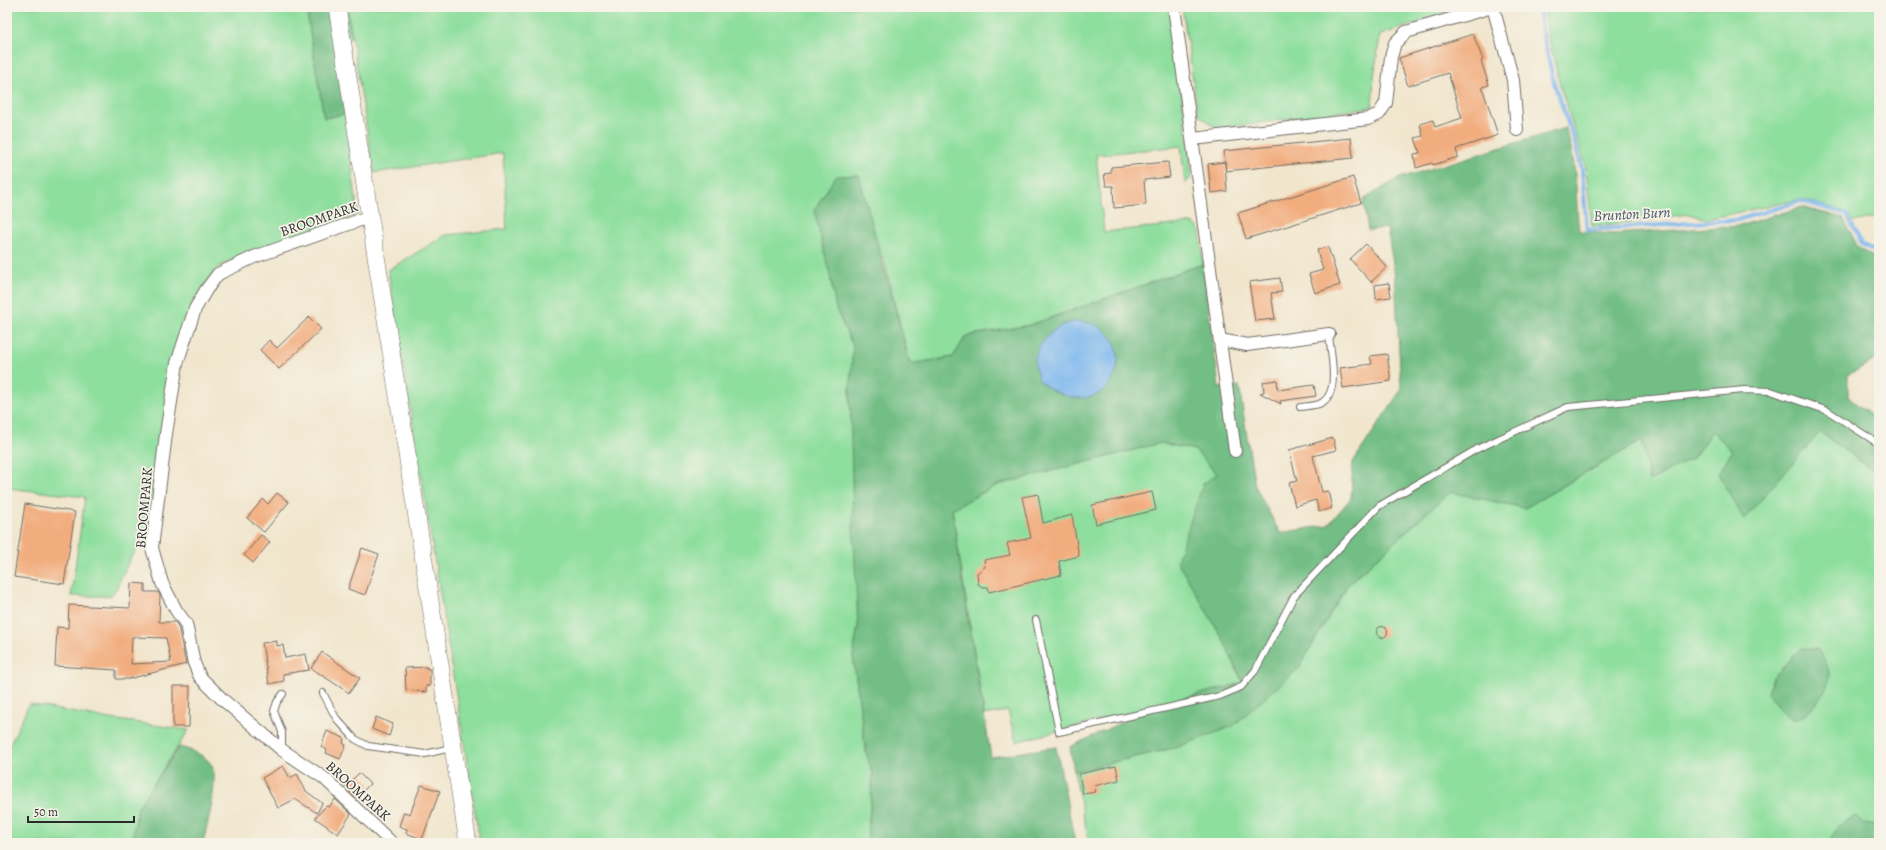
<svg xmlns="http://www.w3.org/2000/svg" width="1886" height="850" font-family="Alegreya,serif">
<rect width="100%" height="100%" fill="#f7f3e8"/>
<filter id="ink" filterUnits="userSpaceOnUse"><feTurbulence type="fractalNoise" baseFrequency=".025" numOctaves="2"/><feDisplacementMap in="SourceGraphic" scale="8" xChannelSelector="R" yChannelSelector="G"/><feConvolveMatrix kernelMatrix="1 2 1 2 8 2 1 2 1" color-interpolation-filters="sRGB"/></filter>
<filter id="wash" filterUnits="userSpaceOnUse"><feTurbulence type="fractalNoise" baseFrequency=".012" numOctaves="4" result="noise"/><feDisplacementMap in="SourceGraphic" scale="16" xChannelSelector="R" yChannelSelector="G"/><feGaussianBlur stdDeviation="0.9" result="paint"/><feColorMatrix in="noise" values="0 0 0 0 0 0 0 0 0 0 0 0 0 0 0 0 0 1.4 0 .05"/><feComposite in="paint" operator="in"/></filter>
<g filter="url(#wash)">
<rect width="100%" height="100%" fill="#f1e6cd"/>
<!-- green -->
<g fill="#8edf9e" stroke="#5c8564">
<polygon points="7,7 306,7 324,118 345,114 358,215 250,251 218,267 191,305 149,536 131,557 116,589 111,596 71,596 85,497 7,488"/>
<polygon points="347,7 1171,7 1192,177 1185,184 1181,146 1096,155 1104,232 1192,223 1200,229 1203,264 1030,325 966,336 953,357 910,364 883,257 830,275 836,309 853,346 850,392 858,627 853,656 866,752 873,774 867,843 480,843 388,270 446,235 507,229 503,153 374,173"/>
<polygon points="1182,7 1468,7 1380,35 1374,77 1372,107 1217,129 1198,114"/>
<polygon points="1544,7 1879,7 1879,216 1854,222 1846,212 1801,199 1707,219 1688,214 1631,222 1592,226 1586,168 1560,85 1547,30"/>
<polygon points="1712,431 1732,451 1820,432 1879,475 1879,843 1089,843 1074,771 1178,747 1298,669 1348,584 1450,492 1525,508 1643,440 1649,481 1693,458"/>
<polygon points="1161,443 1195,450 1217,474 1223,639 1243,683 1016,742 1008,711 984,715 952,509 997,485"/>
<polygon points="29,704 97,717 189,730 138,807 132,843 7,843 7,751"/>
</g>
<!-- forest -->
<g fill="#72be85" stroke="#4e7458">
<polygon points="306,7 347,7 352,38 334,43 345,114 324,118"/>
<path d="M1565,128C1578,163 1575,195 1579,231L1614,234L1738,226L1802,207L1843,218L1858,247L1879,261V358L1848,375V397L1879,422V475L1820,432L1744,519L1718,474L1732,451L1712,431L1693,458L1649,481L1642,440L1525,508L1450,492L1348,584L1298,669L1233,726L1178,747L1074,771L1070,747L1157,705L1243,683L1223,639L1177,561L1203,484L1217,474L1195,450L1161,443L997,485L952,509L968,618L991,757L1056,747L1075,843H867L873,774L866,752L853,656L858,626L853,523L850,392L853,346L836,309L830,275L814,210L836,176L859,175L910,364L953,357L966,336L1030,325L1203,264L1219,388L1239,386L1255,486L1280,533L1328,525L1351,498L1353,462L1401,390L1395,276L1387,228L1368,230L1363,200L1397,179Z"/>
<path d="M1802,648L1817,649C1833,669 1833,682 1817,702C1809,712 1806,716 1793,720L1779,709L1768,693L1773,677Z"/>
<path d="M179,747C189,749 205,755 211,764C220,779 207,826 203,843H132L138,807Z"/>
<polygon points="1856,816 1863,823 1879,825 1879,843 1829,843 1837,827"/>
</g>
<!-- water -->
<path fill="#7db7ee" stroke="#54718c" d="M1078,321C1083,322 1088,322 1093,324C1145,344 1110,432 1043,384C1038,381 1038,375 1036,371C1030,353 1047,333 1063,325C1067,323 1073,322 1078,321Z"/>
<g fill="none" stroke-linecap="round" stroke-linejoin="round">
<!-- stream -->
<polyline stroke="#7db7ee" stroke-width="4" points="1539,7 1542,30 1554,83 1574,140 1582,169 1587,230 1737,220 1801,201 1846,214 1862,244 1879,254"/>
</g>
<g id="blocks">
<!-- building -->
<g fill="#f2ad7f" fill-rule="evenodd">
<polygon points="1473,34 1483,60 1481,61 1489,85 1482,87 1498,135 1456,149 1458,157 1433,165 1432,163 1416,168 1414,154 1420,153 1415,138 1423,136 1420,124 1433,120 1435,127 1462,118 1448,73 1408,86 1399,58"/>
<polygon points="1351,138 1353,158 1226,171 1224,151"/>
<polygon points="1168,162 1170,177 1144,180 1146,205 1114,208 1113,186 1106,186 1104,174 1111,173 1111,167"/>
<polygon points="1225,162 1227,191 1211,193 1208,164"/>
<polygon points="1353,177 1361,203 1246,239 1238,213"/>
<polygon points="1366,244 1387,267 1371,282 1350,259"/>
<polygon points="1328,247 1340,285 1315,293 1309,274 1323,270 1317,250"/>
<polygon points="1280,278 1282,292 1271,293 1275,319 1255,321 1249,282"/>
<polygon points="1389,283 1391,297 1376,299 1375,285"/>
<polygon points="309,317 321,329 279,369 260,350 269,340 277,348"/>
<polygon points="1387,354 1391,381 1343,388 1340,368 1372,364 1370,356"/>
<polygon points="1277,380 1278,390 1314,385 1316,396 1280,401 1281,404 1260,393 1264,392 1263,382"/>
<polygon points="1333,438 1336,450 1313,456 1322,492 1328,491 1332,508 1319,512 1316,500 1295,506 1289,483 1297,481 1289,450"/>
<polygon points="1152,492 1156,510 1096,524 1092,505"/>
<polygon points="277,493 289,502 264,532 247,518 263,499 268,504"/>
<polygon points="1038,494 1043,523 1072,515 1079,556 1059,561 1061,575 989,592 988,587 982,587 978,584 977,573 985,567 984,560 1010,555 1007,543 1031,538 1022,497"/>
<polygon points="25,504 75,512 64,584 14,577"/>
<polygon points="261,535 270,542 253,563 244,555"/>
<polygon points="362,548 379,554 365,595 348,589"/>
<path d="M131,583L145,584V592H158L160,595L159,622H175L178,626L186,664L129,679H116V670L55,666L57,627L68,628L69,605L130,608ZM132,637L166,638L171,662L131,664Z"/>
<circle cx="1382" cy="632" r="5.5"/>
<polygon points="277,641 277,646 283,645 285,658 306,654 309,670 283,674 284,681 269,684 262,643"/>
<polygon points="322,652 360,678 349,693 311,668"/>
<polygon points="427,667 427,669 430,669 430,686 426,686 426,692 406,690 405,668"/>
<polygon points="173,686 190,686 189,727 173,727"/>
<polygon points="376,717 393,724 389,736 372,729"/>
<polygon points="327,731 344,738 343,743 346,745 340,759 326,753 327,750 321,747"/>
<polygon points="283,766 290,778 297,774 306,791 322,803 317,813 295,799 278,808 262,778"/>
<polygon points="1116,766 1119,780 1094,786 1096,792 1083,794 1079,774"/>
<polygon points="359,773 370,784 356,798 345,787"/>
<polygon points="421,785 440,791 422,839 406,833 407,829 399,826 404,812 410,814"/>
<polygon points="335,799 351,814 338,834 315,818 326,806 329,807"/>
</g>
</g>
</g>
<g filter="url(#ink)">
<use href="#blocks" fill-opacity="0" stroke="#706c64" stroke-width="1"/>
<g fill="none" stroke-linecap="round" stroke-linejoin="round">
<!-- service casing -->
<g stroke="#706c64" stroke-width="8">
<g id="service">
<path d="M1300,407C1306,406 1313,406 1319,404C1342,395 1330,353 1329,334"/>
<polyline points="1036,620 1059,732 1220,696 1241,687 1255,671 1294,596 1379,506 1477,449 1568,407 1744,390 1771,391 1828,411 1879,444"/>
<polyline points="323,693 336,718 355,739 368,746 425,754 451,748"/>
<polyline points="282,750 282,732 274,711 277,702 283,694"/>
</g>
</g>
<!-- minor casing -->
<g stroke="#706c64" stroke-width="14">
<g id="minor">
<polyline points="1174,7 1235,451"/>
<polyline points="1493,7 1513,80 1517,130"/>
<polyline points="1193,139 1368,119 1379,114 1386,103 1391,57 1395,43 1406,32 1492,7"/>
<polyline points="369,217 254,257 218,274 206,290 195,309 177,363 166,434 152,548 162,583 176,610 186,624 194,663 200,677 222,699 282,750 324,778 392,843"/>
<polyline points="1220,340 1247,345 1329,334"/>
</g>
</g>
<!-- secondary casing -->
<g stroke="#706c64" stroke-width="18">
<polyline id="secondary" points="337,7 468,843"/>
</g>
<!-- service -->
<use href="#service" stroke="#fff" stroke-width="6"/>
<!-- minor -->
<use href="#minor" stroke="#fff" stroke-width="12"/>
<!-- secondary -->
<use href="#secondary" stroke="#fff" stroke-width="17"/>
</g>
</g>
<g text-anchor="middle" dominant-baseline="central" stroke-width="3.5" stroke-linejoin="round" paint-order="stroke">
<!-- street labels -->
<g font-size="14" fill="#2b2b2b" stroke="#f7f3e8">
<text transform="translate(319 219) rotate(-19)">BROOMPARK</text>
<text transform="translate(144 508) rotate(-85)">BROOMPARK</text>
<text transform="translate(358 791) rotate(42)">BROOMPARK</text>
</g>
<!-- water labels -->
<g font-size="15" font-style="italic" fill="#456" stroke="#f7f3e8">
<text transform="translate(1632 214) rotate(-3)">Brunton Burn</text>
</g>
</g>
<!-- margin -->
<rect width="1886" height="850" fill="none" stroke="#f7f3e8" stroke-width="24"/>
<!-- scale -->
<path d="M28 816v6h106v-6" fill="none" stroke="#2b2b2b" stroke-width="2"/>
<text x="34" y="816" font-size="12" fill="#2b2b2b" stroke="#f7f3e8" stroke-width="3" paint-order="stroke">50 m</text>
</svg>
